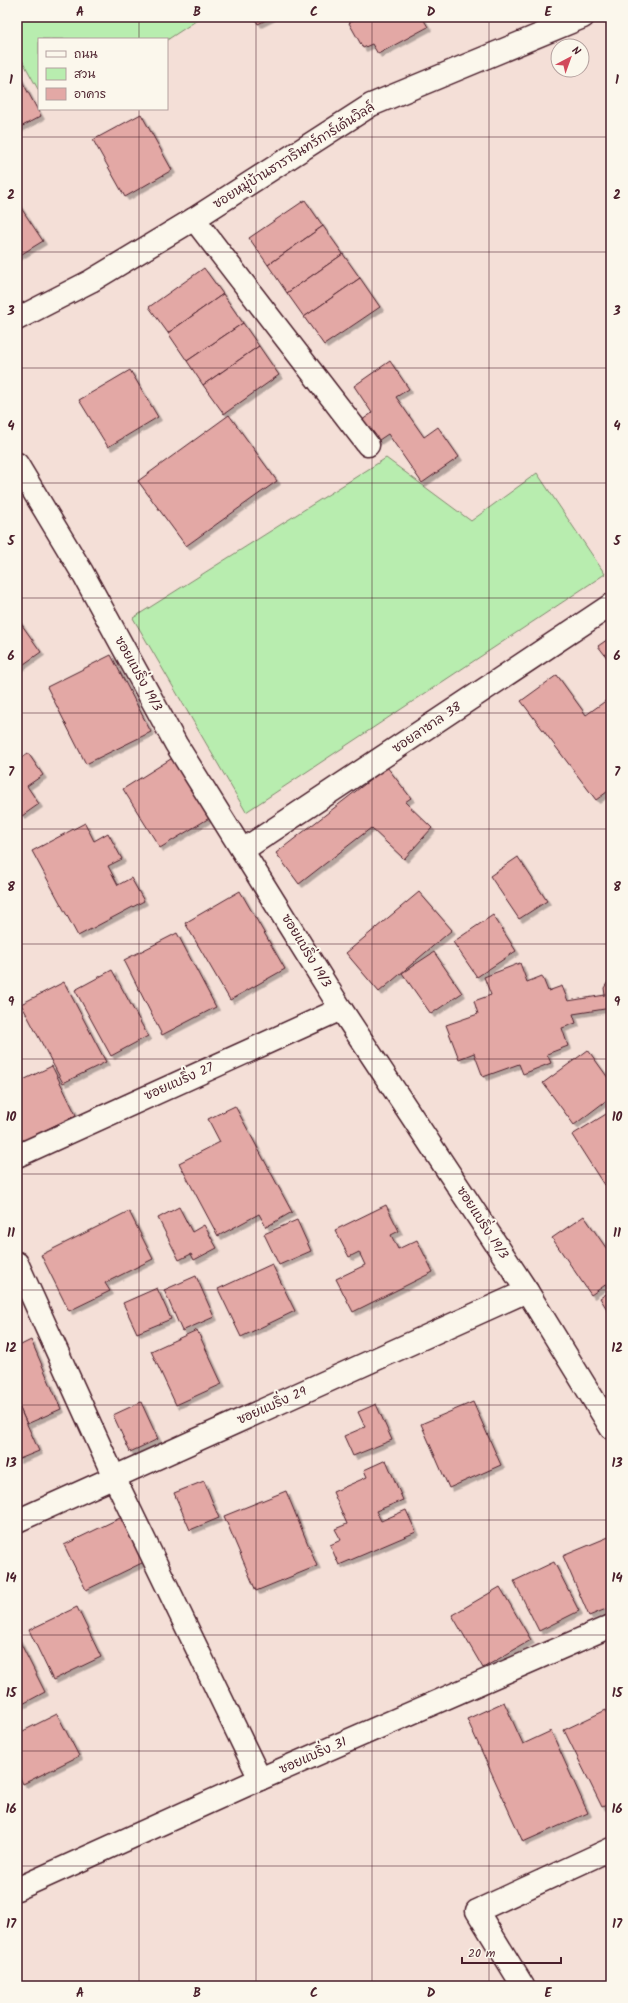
<svg xmlns="http://www.w3.org/2000/svg" width="628" height="2003" font-family="Kalam,'Playpen Sans Thai',sans-serif">
<defs>
<filter id="shadow"><feDropShadow dx="3.5" dy="3.5" stdDeviation="0" flood-color="#0004"/></filter>
</defs>
<rect width="100%" height="100%" fill="#f4dfd7"/>
<filter id="ink" filterUnits="userSpaceOnUse"><feTurbulence type="fractalNoise" baseFrequency=".025" numOctaves="2"/><feDisplacementMap in="SourceGraphic" scale="8" xChannelSelector="R" yChannelSelector="G"/><feConvolveMatrix kernelMatrix="1 2 1 2 8 2 1 2 1" color-interpolation-filters="sRGB"/></filter>
<g filter="url(#ink)">
<!-- green -->
<g fill="#b8edaf" stroke="#81866d">
<polygon points="17,17 202,17 167,40 39,39 39,91 17,51"/>
<polygon points="386,458 471,521 537,473 605,574 246,812 133,618"/>
</g>
<!-- building -->
<g fill="#e3a8a5" stroke="#4a1f2b" filter="url(#shadow)">
<polygon points="254,17 272,17 258,24"/>
<polygon points="358,17 422,17 428,27 378,54 372,44 363,48 349,23"/>
<polygon points="17,72 41,116 17,129"/>
<polygon points="141,114 172,170 125,197 93,140"/>
<polygon points="305,200 323,226 268,265 249,238"/>
<polygon points="17,202 43,241 17,257"/>
<polygon points="323,226 343,254 287,293 268,265"/>
<polygon points="343,254 360,278 304,317 287,293"/>
<polygon points="204,268 223,294 168,333 149,307"/>
<polygon points="360,278 380,307 324,345 304,317"/>
<polygon points="223,294 243,323 187,361 168,333"/>
<polygon points="243,323 259,346 203,385 187,361"/>
<polygon points="259,346 279,375 224,414 203,385"/>
<polygon points="390,361 409,389 396,397 424,437 438,427 459,457 422,483 388,434 373,444 358,423 372,413 354,386"/>
<polygon points="130,370 158,417 108,447 79,400"/>
<polygon points="229,415 277,481 186,546 138,481"/>
<polygon points="17,618 41,652 17,669"/>
<polygon points="611,637 611,663 598,646"/>
<polygon points="111,655 151,732 86,764 47,687"/>
<polygon points="557,675 586,715 611,697 611,789 596,800 521,701"/>
<polygon points="28,753 43,775 27,786 39,804 22,816 17,809 17,761"/>
<polygon points="174,757 211,817 160,848 123,789"/>
<polygon points="387,767 411,798 405,802 432,828 404,859 371,828 299,884 276,853"/>
<polygon points="85,823 94,841 108,833 122,859 108,866 118,885 131,878 144,901 78,936 32,851"/>
<polygon points="518,857 547,901 519,919 490,876"/>
<polygon points="240,891 285,969 230,1000 185,923"/>
<polygon points="419,892 452,930 379,992 346,953"/>
<polygon points="493,915 516,951 477,977 453,942"/>
<polygon points="177,933 216,1007 162,1035 124,960"/>
<polygon points="434,952 462,993 431,1014 402,973"/>
<polygon points="520,963 527,982 542,976 548,991 562,986 568,1001 605,995 604,988 611,977 611,1008 573,1014 576,1023 562,1028 568,1046 547,1054 551,1063 523,1074 519,1064 483,1077 474,1053 459,1059 446,1025 478,1014 474,1001 491,995 484,977"/>
<polygon points="112,970 148,1036 111,1056 75,990"/>
<polygon points="64,982 106,1062 63,1083 21,1004"/>
<polygon points="588,1050 611,1082 611,1097 574,1125 543,1083"/>
<polygon points="52,1066 76,1115 17,1144 17,1083"/>
<polygon points="235,1106 292,1212 266,1227 259,1214 218,1236 179,1163 220,1142 208,1119"/>
<polygon points="611,1111 611,1181 604,1185 572,1135"/>
<polygon points="386,1205 399,1231 391,1235 398,1249 417,1240 433,1272 353,1312 336,1279 365,1265 359,1252 349,1257 335,1230"/>
<polygon points="179,1207 192,1232 204,1225 217,1248 194,1260 191,1254 179,1260 158,1218"/>
<polygon points="129,1211 153,1259 105,1283 110,1291 69,1311 41,1255"/>
<polygon points="584,1216 611,1255 611,1281 591,1295 552,1238"/>
<polygon points="297,1220 311,1251 279,1265 264,1234"/>
<polygon points="272,1264 295,1311 241,1337 218,1289"/>
<polygon points="196,1276 214,1317 182,1331 164,1290"/>
<polygon points="157,1288 171,1319 137,1333 123,1303"/>
<polygon points="611,1291 611,1316 600,1298"/>
<polygon points="197,1330 222,1384 176,1405 151,1351"/>
<polygon points="31,1340 61,1409 27,1424 17,1402 17,1347"/>
<polygon points="17,1402 39,1451 17,1460"/>
<polygon points="141,1402 158,1439 130,1452 113,1415"/>
<polygon points="473,1402 501,1465 449,1488 421,1424"/>
<polygon points="376,1404 392,1440 353,1456 344,1436 365,1427 358,1412"/>
<polygon points="386,1460 403,1500 376,1511 381,1521 406,1510 416,1532 339,1565 330,1545 341,1540 335,1529 347,1524 333,1492 367,1477 364,1470"/>
<polygon points="204,1481 219,1518 190,1530 174,1493"/>
<polygon points="286,1491 317,1566 256,1591 224,1516"/>
<polygon points="122,1517 144,1562 86,1590 64,1545"/>
<polygon points="611,1536 611,1607 589,1616 563,1556"/>
<polygon points="554,1562 579,1611 539,1631 514,1581"/>
<polygon points="500,1587 531,1640 483,1668 452,1615"/>
<polygon points="77,1607 101,1657 53,1680 29,1630"/>
<polygon points="17,1636 45,1692 17,1707"/>
<polygon points="504,1702 523,1744 551,1731 588,1813 523,1842 467,1719"/>
<polygon points="606,1710 611,1721 611,1803 602,1807 564,1730"/>
<polygon points="57,1714 79,1756 23,1784 17,1772 17,1734"/>
</g>
<g fill="none" stroke-linecap="round" stroke-linejoin="round">
<!-- street casing -->
<g stroke="#4a1f2b" stroke-width="25">
<g id="street">
<polyline points="194,219 368,445"/>
<polyline points="17,319 91,281 194,219 371,105 583,17"/>
<polyline points="17,464 82,572 176,744 341,1009 527,1291 611,1428"/>
<polyline points="243,850 611,605"/>
<polyline points="17,1156 341,1009"/>
<polyline points="17,1263 114,1477 260,1779"/>
<polyline points="17,1521 527,1291"/>
<polyline points="17,1889 260,1779 611,1626"/>
<polyline points="523,1986 477,1911 611,1849"/>
</g>
</g>
<!-- street -->
<use href="#street" stroke="#fbf7ec" stroke-width="22"/>
</g>
</g>
<!-- grid -->
<path fill="none" stroke="#4a1f2b" stroke-width="1" stroke-opacity="0.55" d="M139,17V39M256,17V1986M372,17V1986M489,17V1986M139,109V1986M17,137H611M17,252H611M17,368H611M17,483H611M17,598H611M17,713H611M17,829H611M17,944H611M17,1059H611M17,1174H611M17,1290H611M17,1405H611M17,1520H611M17,1635H611M17,1751H611M17,1866H611"/>
<g text-anchor="middle" dominant-baseline="central" stroke-width="4" stroke-linejoin="round" paint-order="stroke">
<!-- street labels -->
<g font-size="13" fill="#4a1f2b" stroke="#fbf7ec">
<text transform="translate(294 156) rotate(-32)">ซอยหมู่บ้านธารารินทร์การ์เด้นวิลล์</text>
<text transform="translate(138 674) rotate(61)">ซอยแบริ่ง 19/3</text>
<text transform="translate(427 728) rotate(-34)">ซอยลาซาล 38</text>
<text transform="translate(306 951) rotate(59)">ซอยแบริ่ง 19/3</text>
<text transform="translate(179 1082) rotate(-24)">ซอยแบริ่ง 27</text>
<text transform="translate(482 1223) rotate(57)">ซอยแบริ่ง 19/3</text>
<text transform="translate(272 1406) rotate(-24)">ซอยแบริ่ง 29</text>
<text transform="translate(313 1756) rotate(-24)">ซอยแบริ่ง 31</text>
</g>
</g>
<!-- margin -->
<rect width="628" height="2003" fill="none" stroke="#fbf7ec" stroke-width="44"/>
<!-- legend -->
<rect x="38" y="38" width="130" height="72" fill="#fbf7ec" stroke="#b4a19f"/>
<rect x="46" y="51" width="20" height="6" fill="#fbf7ec" stroke="#b4a19f"/>
<text x="74" y="58" font-size="12" fill="#4a1f2b">ถนน</text>
<rect x="46" y="68" width="20" height="12" fill="#b8edaf" stroke="#b4a19f"/>
<text x="74" y="78" font-size="12" fill="#4a1f2b">สวน</text>
<rect x="46" y="88" width="20" height="12" fill="#e3a8a5" stroke="#b4a19f"/>
<text x="74" y="98" font-size="12" fill="#4a1f2b">อาคาร</text>
<!-- north arrow -->
<g transform="translate(570 58) rotate(41)"><circle r="19" fill="#fbf7ec" stroke="#b4a19f"/>
<path d="M0-3L7 15L0 10L-7 15Z" fill="#d1495b"/>
<text y="-6" font-size="11" font-weight="bold" text-anchor="middle" fill="#4a1f2b">N</text>
</g>
<!-- scale -->
<path d="M462 1957v6h99v-6" fill="none" stroke="#4a1f2b" stroke-width="2"/>
<text x="468" y="1957" font-size="12" fill="#4a1f2b" stroke="#fbf7ec" stroke-width="3" paint-order="stroke">20 m</text>
<rect x="22" y="22" width="584" height="1959" fill="none" stroke="#4a1f2b" stroke-width="1.5"/>
<g font-size="13" text-anchor="middle" font-weight="bold" fill="#4a1f2b">
<text x="80" y="16">A</text>
<text x="197" y="16">B</text>
<text x="314" y="16">C</text>
<text x="431" y="16">D</text>
<text x="548" y="16">E</text>
<text x="11" y="84">1</text>
<text x="617" y="84">1</text>
<text x="11" y="199">2</text>
<text x="617" y="199">2</text>
<text x="11" y="315">3</text>
<text x="617" y="315">3</text>
<text x="11" y="430">4</text>
<text x="617" y="430">4</text>
<text x="11" y="545">5</text>
<text x="617" y="545">5</text>
<text x="11" y="660">6</text>
<text x="617" y="660">6</text>
<text x="11" y="776">7</text>
<text x="617" y="776">7</text>
<text x="11" y="891">8</text>
<text x="617" y="891">8</text>
<text x="11" y="1006">9</text>
<text x="617" y="1006">9</text>
<text x="11" y="1121">10</text>
<text x="617" y="1121">10</text>
<text x="11" y="1237">11</text>
<text x="617" y="1237">11</text>
<text x="11" y="1352">12</text>
<text x="617" y="1352">12</text>
<text x="11" y="1467">13</text>
<text x="617" y="1467">13</text>
<text x="11" y="1582">14</text>
<text x="617" y="1582">14</text>
<text x="11" y="1697">15</text>
<text x="617" y="1697">15</text>
<text x="11" y="1813">16</text>
<text x="617" y="1813">16</text>
<text x="11" y="1928">17</text>
<text x="617" y="1928">17</text>
<text x="80" y="1997">A</text>
<text x="197" y="1997">B</text>
<text x="314" y="1997">C</text>
<text x="431" y="1997">D</text>
<text x="548" y="1997">E</text>
</g>
</svg>
